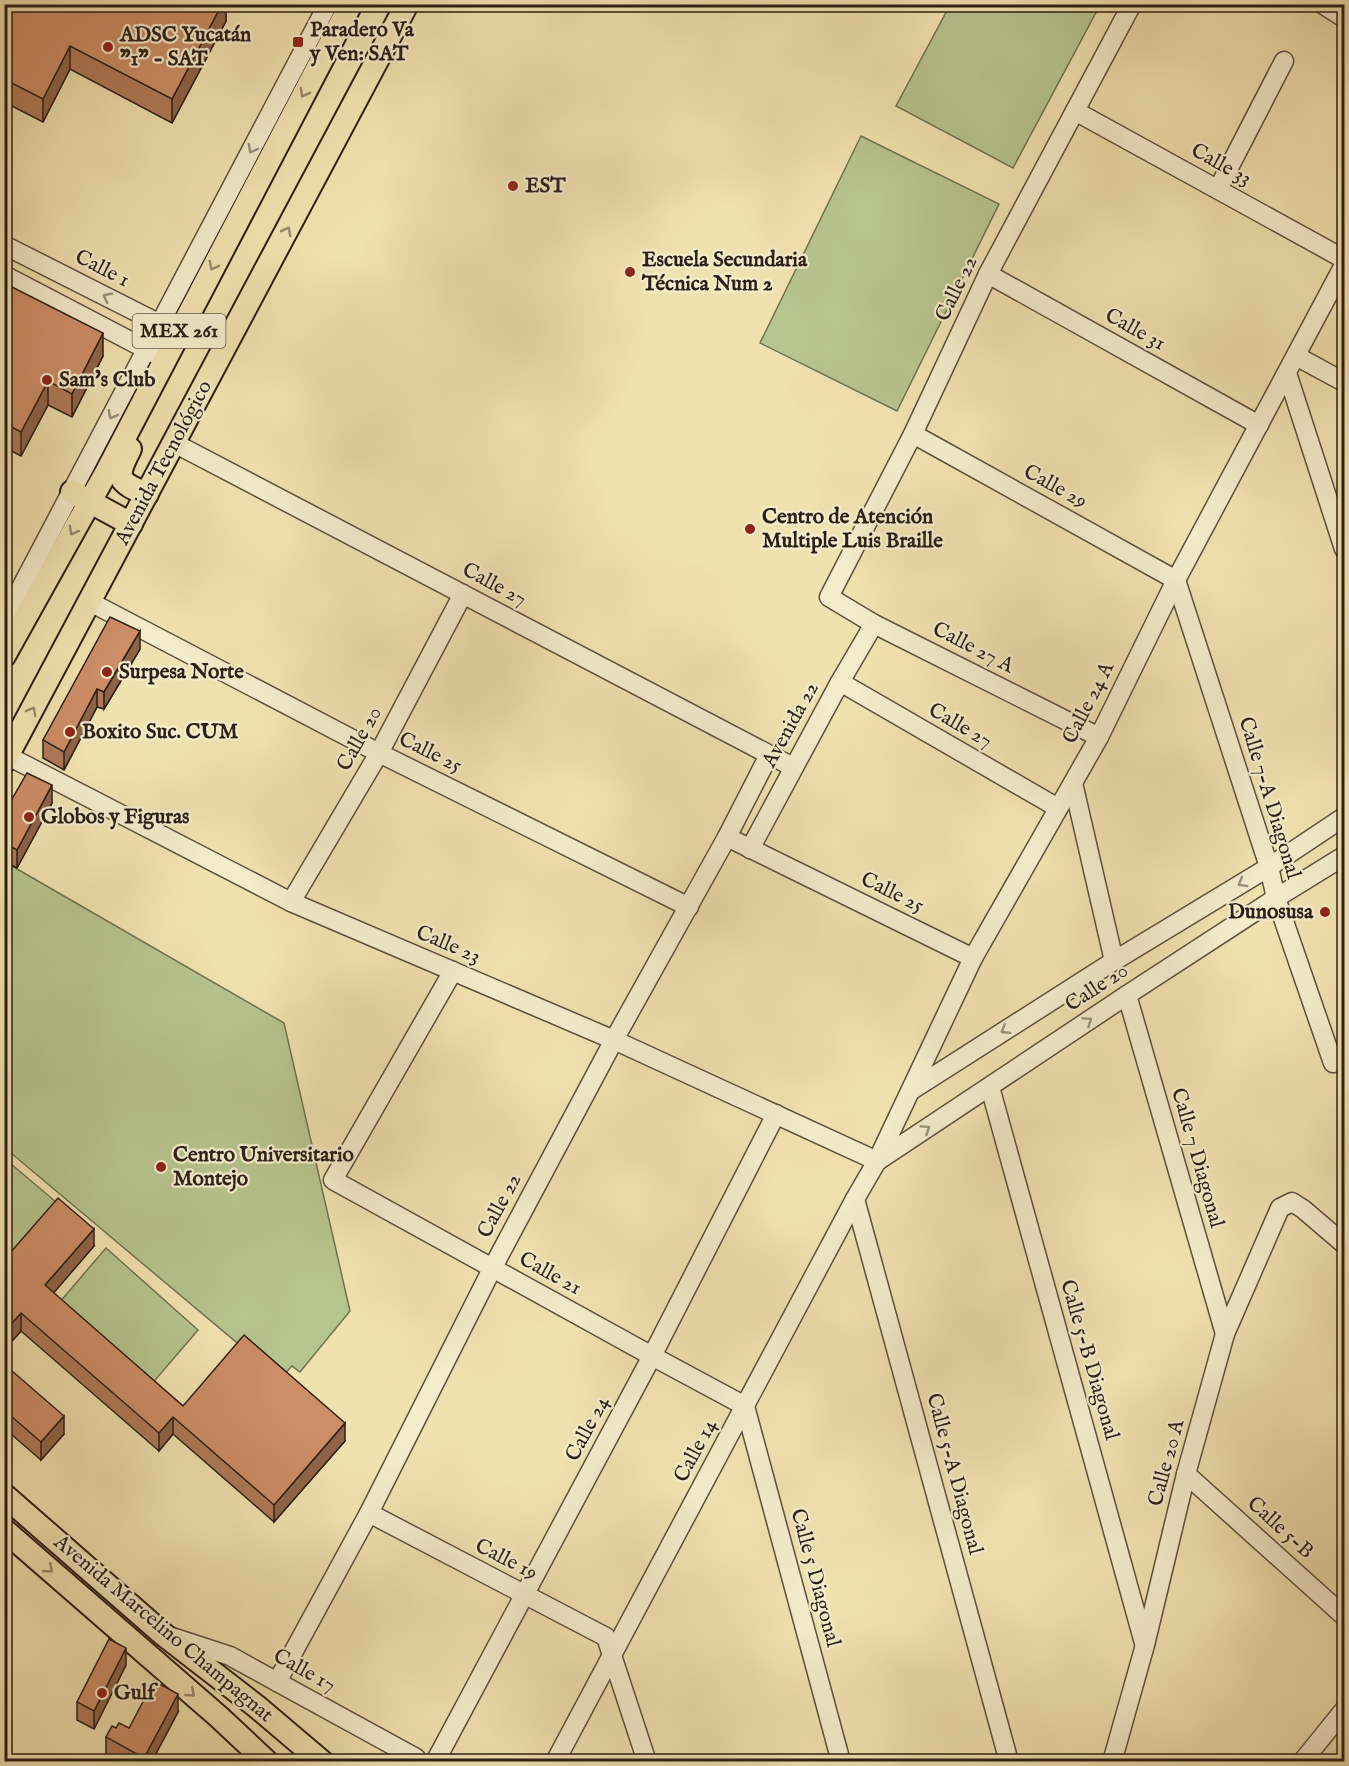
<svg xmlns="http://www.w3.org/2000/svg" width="1349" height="1766" font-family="'IM FELL English',serif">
<rect width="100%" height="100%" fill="#f0e2af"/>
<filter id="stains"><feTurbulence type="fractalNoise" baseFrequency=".00333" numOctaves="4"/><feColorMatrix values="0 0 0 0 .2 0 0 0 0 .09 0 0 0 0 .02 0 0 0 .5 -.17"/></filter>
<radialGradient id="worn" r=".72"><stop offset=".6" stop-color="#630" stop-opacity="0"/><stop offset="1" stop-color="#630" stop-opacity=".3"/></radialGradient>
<!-- pitch -->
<g fill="#b6c48d" stroke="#707252" stroke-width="1.5">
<polygon points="950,5 1100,5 1013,168 896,106"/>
<polygon points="861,136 999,204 897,411 760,343"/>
<polygon points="5,862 284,1023 350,1311 300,1372 292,1366 280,1379 5,1148"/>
<polygon points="4,1158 56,1202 9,1256 5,1251"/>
<polygon points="106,1248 198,1330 150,1386 59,1303"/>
</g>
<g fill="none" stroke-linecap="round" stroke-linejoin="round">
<!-- minor casing -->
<g stroke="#5c503e" stroke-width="21">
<g id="minor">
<polyline points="1322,4 1344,18"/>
<polyline points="1075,111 1344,259"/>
<polyline points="1218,189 1284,61"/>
<polyline points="4,245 168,328"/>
<polyline points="988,274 1259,425"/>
<polyline points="4,275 157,355"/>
<polyline points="1296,356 1344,382"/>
<polyline points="1287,373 1344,549"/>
<polyline points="913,434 1176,580 1269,867 1276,898 1333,1063"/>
<polyline points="174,443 793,767"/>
<polyline points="90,602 379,753 689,907"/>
<polyline points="4,620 328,4"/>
<polyline points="840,682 1058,808"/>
<polyline points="1099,737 874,624 829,597 913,434 988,274 1132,4"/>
<polyline points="8,756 291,902 614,1040 877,1161"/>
<polyline points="1073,783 1114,961"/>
<polyline points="727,837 973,958"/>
<polyline points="750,849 840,682 874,624"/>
<polyline points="291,902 379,753 463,594"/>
<polyline points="453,971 333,1180 652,1356 745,1406 841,1762"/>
<polyline points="1127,995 1225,1334"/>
<polyline points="990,1087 1144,1643"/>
<polyline points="912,1090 1114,961 1269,867 1344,817"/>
<polyline points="879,1160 1127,995 1276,898 1344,856"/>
<polyline points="855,1199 1009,1762"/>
<polyline points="1186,1474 1344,1616"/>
<polyline points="369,1513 606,1637 647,1762"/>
<polyline points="172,1637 230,1656 416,1758 418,1762"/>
<polyline points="277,1682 369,1513 493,1267 614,1040 727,837 769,755"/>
<polyline points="435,1762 652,1356 776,1114"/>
<polyline points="555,1762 855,1199 877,1161 973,958 1099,737 1176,580 1344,265"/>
<polyline points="1112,1762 1145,1645 1186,1474 1225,1334 1280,1208 1292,1202 1303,1209 1344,1244"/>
<polyline points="1302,1762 1344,1710"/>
</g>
</g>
<!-- major casing -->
<g stroke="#2b1f18" stroke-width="26">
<g id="major">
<path d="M130,449C115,478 117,482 147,494"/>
<polyline points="72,492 131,524"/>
<polyline points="4,656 107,471 351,4"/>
<polyline points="4,762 407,4"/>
<polyline points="4,1495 163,1634 256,1706 322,1762"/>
<polyline points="4,1530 219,1717 267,1762"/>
</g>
</g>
<!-- minor -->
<use href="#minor" stroke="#f5eccb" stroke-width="18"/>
<!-- major -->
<use href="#major" stroke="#f0e2af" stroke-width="22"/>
</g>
<!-- wall -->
<g fill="#b07958" stroke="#2b1f18" stroke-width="1.5">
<polygon points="4,4 226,4 226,21 172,123 70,69 43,122 4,102"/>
<polygon points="4,283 103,356 72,417 48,405 21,456 4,447"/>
<polygon points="140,649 104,709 97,707 64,770 43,758 43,740"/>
<polygon points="52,803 17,868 4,861 4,813"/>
<polygon points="94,1246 53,1293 183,1406 345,1441 274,1522 173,1434 159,1451 21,1331 4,1350 4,1247 10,1253"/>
<polygon points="4,1364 64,1434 41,1460 4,1428"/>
<polygon points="126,1665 94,1729 77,1720 77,1702"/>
<polygon points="178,1712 152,1761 118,1761 106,1755 106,1737 116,1728 129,1728"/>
</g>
<!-- shaded-wall -->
<g fill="#906347" stroke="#2b1f18" stroke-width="1.5">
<polygon points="222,4 226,4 226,21 172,123 172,99"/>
<polygon points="70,46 70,69 43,122 43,99"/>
<polygon points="103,333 103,356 72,417 72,394"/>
<polygon points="48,381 48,405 21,456 21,432"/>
<polygon points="140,631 140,649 104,709 104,692"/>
<polygon points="97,689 97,707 64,770 64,752"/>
<polygon points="52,785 52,803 17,868 17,850"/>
<polygon points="94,1229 94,1246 45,1303 45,1285"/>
<polygon points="21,1313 21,1331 4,1350 4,1332"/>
<polygon points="64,1416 64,1434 41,1460 41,1442"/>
<polygon points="173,1417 173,1434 159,1451 159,1433"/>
<polygon points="345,1423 345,1441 274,1522 274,1505"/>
<polygon points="126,1648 126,1665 94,1729 94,1711"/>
<polygon points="178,1694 178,1712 152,1761 144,1761 144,1758"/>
</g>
<!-- building -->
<g fill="#cd8d66" stroke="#2b1f18" stroke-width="1.5">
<polygon points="4,4 222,4 172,99 70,46 43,99 4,79"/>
<polygon points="4,283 103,333 72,394 48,381 21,432 4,423"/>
<polygon points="110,617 140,631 104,692 97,689 64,752 43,740"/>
<polygon points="27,773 52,785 17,850 4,843 4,813"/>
<polygon points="58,1198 94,1229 45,1285 183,1406 244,1335 345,1423 274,1505 173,1417 159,1433 21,1313 4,1332 4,1248 10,1253"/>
<polygon points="4,1364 64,1416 41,1442 4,1410"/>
<polygon points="109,1639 126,1648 94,1711 77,1702"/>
<polygon points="154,1681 178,1694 144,1758 106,1737 112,1726 116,1728 119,1723 129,1728"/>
</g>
<!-- one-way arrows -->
<defs><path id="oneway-chevron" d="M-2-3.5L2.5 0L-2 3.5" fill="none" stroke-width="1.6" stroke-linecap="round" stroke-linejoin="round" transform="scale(1.5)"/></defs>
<g stroke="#978a6b">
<use href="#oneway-chevron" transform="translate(304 93) rotate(118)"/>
<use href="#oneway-chevron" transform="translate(287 231) rotate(-62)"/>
<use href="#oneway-chevron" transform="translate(213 266) rotate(118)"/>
<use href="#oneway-chevron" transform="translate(73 531) rotate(119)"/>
<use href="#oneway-chevron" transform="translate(32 711) rotate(-62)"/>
<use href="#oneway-chevron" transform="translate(49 1569) rotate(41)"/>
<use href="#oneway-chevron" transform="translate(191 1693) rotate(41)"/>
</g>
<g stroke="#9a907a">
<use href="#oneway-chevron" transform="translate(252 149) rotate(118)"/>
<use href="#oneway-chevron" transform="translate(107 297) rotate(-153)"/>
<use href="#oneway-chevron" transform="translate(112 415) rotate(118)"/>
<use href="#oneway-chevron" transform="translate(1242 883) rotate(149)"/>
<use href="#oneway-chevron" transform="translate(1088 1021) rotate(-34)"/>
<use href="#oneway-chevron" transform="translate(1005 1030) rotate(148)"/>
<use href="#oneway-chevron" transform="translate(926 1129) rotate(-34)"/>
</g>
<!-- markers -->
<g fill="#8f2418" stroke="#f5eccb" stroke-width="2">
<rect x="292" y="36" width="12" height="12" rx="3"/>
<circle cx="108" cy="47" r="6"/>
<circle cx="513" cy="186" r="6"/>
<circle cx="630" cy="272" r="6"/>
<circle cx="47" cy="380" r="6"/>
<circle cx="750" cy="529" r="6"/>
<circle cx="107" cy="672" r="6"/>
<circle cx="70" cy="732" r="6"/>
<circle cx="29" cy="817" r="6"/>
<circle cx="1325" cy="912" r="6"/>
<circle cx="161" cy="1167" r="6"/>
<circle cx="102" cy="1693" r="6"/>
</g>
<g text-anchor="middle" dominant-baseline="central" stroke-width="4.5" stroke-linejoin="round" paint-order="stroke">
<!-- shield labels -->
<rect fill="#f5eccb" stroke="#685c4e" stroke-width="1.5" x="132.5" y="314" width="93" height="34" rx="4.5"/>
<g font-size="20" font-weight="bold" fill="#2b1f18">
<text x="179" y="331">MEX 261</text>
</g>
<!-- poi labels -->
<g font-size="21" font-weight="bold" fill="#2b1f18" stroke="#f5eccb" text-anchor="start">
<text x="310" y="30">Paradero Va<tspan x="310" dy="24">y Ven: SAT</tspan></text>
<text x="120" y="35">ADSC Yucatán<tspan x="120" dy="24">"1" - SAT</tspan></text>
<text x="525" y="186">EST</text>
<text x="642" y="260">Escuela Secundaria<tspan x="642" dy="24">Técnica Num 2</tspan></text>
<text x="59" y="380">Sam's Club</text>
<text x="762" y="517">Centro de Atención<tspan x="762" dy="24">Multiple Luis Braille</tspan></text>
<text x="119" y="672">Surpesa Norte</text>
<text x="82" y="732">Boxito Suc. CUM</text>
<text x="41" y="817">Globos y Figuras</text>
<text x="1313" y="912" text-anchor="end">Dunosusa</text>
<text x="173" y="1155">Centro Universitario<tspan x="173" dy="24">Montejo</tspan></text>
<text x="114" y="1693">Gulf</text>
</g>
<!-- street labels -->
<g font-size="21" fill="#2b1f18" stroke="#f5eccb">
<text transform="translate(1221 165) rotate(29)">Calle 33</text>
<text transform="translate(102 269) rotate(27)">Calle 1</text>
<text transform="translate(957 289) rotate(-64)">Calle 22</text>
<text transform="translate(1135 330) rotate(29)">Calle 31</text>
<text transform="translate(164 463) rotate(-62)">Avenida Tecnológico</text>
<text transform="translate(1055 487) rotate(29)">Calle 29</text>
<text transform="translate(494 585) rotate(28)">Calle 27</text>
<text transform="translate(973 648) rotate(27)">Calle 27 A</text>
<text transform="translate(1089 703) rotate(-63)">Calle 24 A</text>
<text transform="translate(791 725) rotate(-61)">Avenida 22</text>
<text transform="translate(960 726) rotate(30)">Calle 27</text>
<text transform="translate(360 739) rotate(-61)">Calle 20</text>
<text transform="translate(430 753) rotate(26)">Calle 25</text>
<text transform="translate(1269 798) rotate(73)">Calle 7-A Diagonal</text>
<text transform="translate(892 893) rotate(26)">Calle 25</text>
<text transform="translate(448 945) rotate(23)">Calle 23</text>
<text transform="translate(1097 988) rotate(-33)">Calle 20</text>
<text transform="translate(1197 1158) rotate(74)">Calle 7 Diagonal</text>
<text transform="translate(500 1206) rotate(-62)">Calle 22</text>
<text transform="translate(550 1274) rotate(29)">Calle 21</text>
<text transform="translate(1089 1360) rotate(74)">Calle 5-B Diagonal</text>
<text transform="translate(588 1429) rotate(-62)">Calle 24</text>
<text transform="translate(696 1451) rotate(-62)">Calle 14</text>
<text transform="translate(1167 1463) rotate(-75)">Calle 20 A</text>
<text transform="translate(954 1474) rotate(75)">Calle 5-A Diagonal</text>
<text transform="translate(1280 1528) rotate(42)">Calle 5-B</text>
<text transform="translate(506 1560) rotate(27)">Calle 19</text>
<text transform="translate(815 1578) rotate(75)">Calle 5 Diagonal</text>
<text transform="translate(163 1629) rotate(40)">Avenida Marcelino Champagnat</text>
<text transform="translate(304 1671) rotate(29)">Calle 17</text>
</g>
</g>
<!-- margin -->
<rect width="1349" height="1766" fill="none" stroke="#f0e2af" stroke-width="24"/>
<rect x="6" y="6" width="1337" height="1754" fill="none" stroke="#2b1f18" stroke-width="3"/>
<rect x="12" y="12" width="1325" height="1742" fill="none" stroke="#2b1f18" stroke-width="1.5"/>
<rect width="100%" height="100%" filter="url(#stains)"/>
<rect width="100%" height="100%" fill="url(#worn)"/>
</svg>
